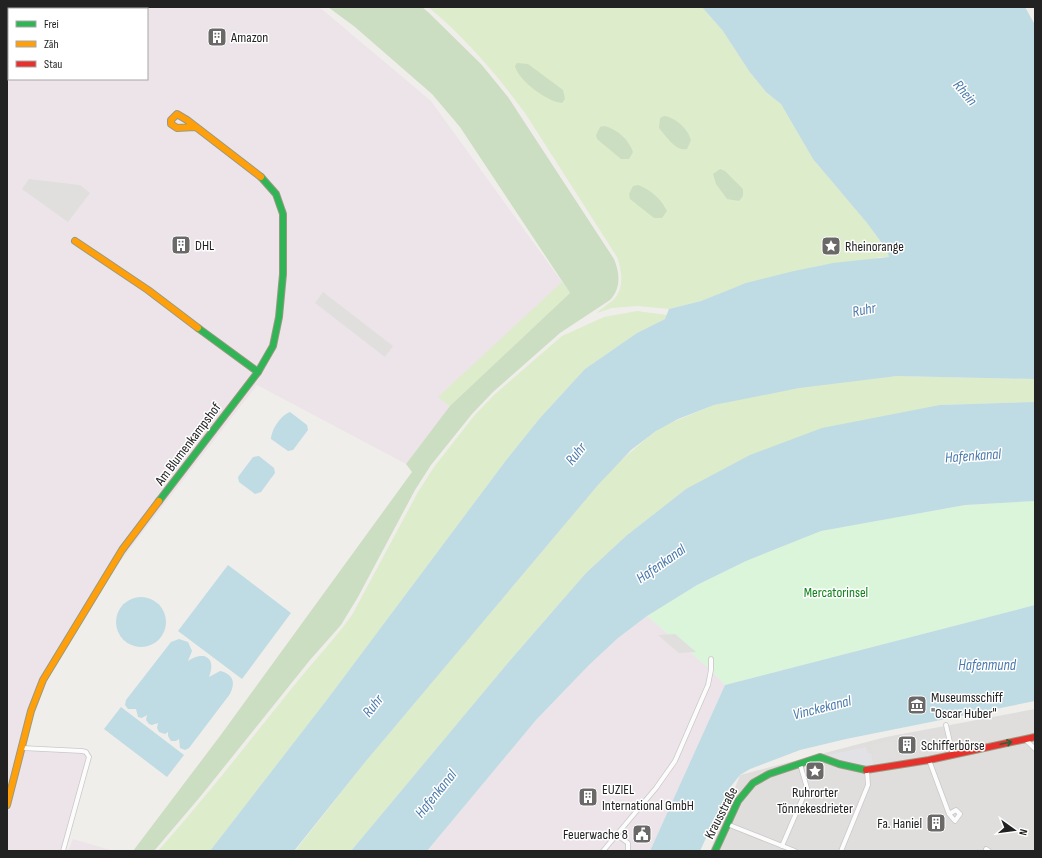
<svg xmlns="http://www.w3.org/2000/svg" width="1042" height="858" font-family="'Sofia Sans Condensed',sans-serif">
<rect width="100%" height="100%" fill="#f0eeeb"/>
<!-- residential -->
<polygon fill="#dfdedc" points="1035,709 1035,851 710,851 740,775 886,737"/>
<!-- industrial -->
<g fill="#ede4e9" fill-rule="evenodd">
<path d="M7,7H317L323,10L431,101L570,293L440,420L406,464L257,385L115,568L33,704L22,748L82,751L89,757L62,851H7ZM9,9H147V79H9Z"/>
<polygon points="647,616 711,670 725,685 650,851 427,851 536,720 589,665 618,638"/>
<polygon points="73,839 114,851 68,851"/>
</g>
<!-- grass -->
<g fill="#ddeccb">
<path d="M428,7H702L723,31L749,71L766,92L781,104L813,159L867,223L887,250L889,257H879L873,260L822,265L736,287L701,301L669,309L637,306L612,308L597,313C602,308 607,305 612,301C625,290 622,271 617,257L525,113C497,75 465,37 428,7Z"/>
<polygon points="562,282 570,293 450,406 438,397"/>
<path d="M637,311L667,315L665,319L637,333L585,369L540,418L507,459L329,697L210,851H158C205,798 248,743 292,688C312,663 334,640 352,615L418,492L434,467L474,416L494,395L562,336L604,317Z"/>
<polygon points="897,376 1035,379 1035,402 940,405 686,489 626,536 586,573 507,664 351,851 295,851 366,761 598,485 618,463 647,438 663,426 714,405 800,386"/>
</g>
<!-- forest -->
<g fill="#cbdec1">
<path d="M328,7H422L428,12L481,64L508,97L614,259C620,273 621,289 610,300L560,333L493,392L472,414L431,465L415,490L358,597L341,625L310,660L200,797L154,851H133L220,736L412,472L406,464L450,406L570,293L460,127L432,94L355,27Z"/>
<path d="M517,63L528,64L563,90L565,99L562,103C547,102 518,80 515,66Z"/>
<path d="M664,116C675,117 688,129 691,140L687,149C676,152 665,135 659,128L660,118Z"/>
<path d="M605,126C618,130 628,139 633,152L629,159H621L597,139L596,135L600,127Z"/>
<polygon points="720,169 725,171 743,189 743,196 739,201 727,199 716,184 713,174"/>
<path d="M638,185C651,190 661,199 667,211L662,218H654L630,199L629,194L633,186Z"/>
</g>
<!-- park -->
<polygon fill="#daf5da" points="1035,501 1035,605 725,685 711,670 647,616 697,585 746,561 821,531 965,505"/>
<!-- parking -->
<g fill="#e0dfde">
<polygon points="29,179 80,185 90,193 68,222 22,189"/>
<polygon points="323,292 393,346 385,357 315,303"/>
<polygon points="675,634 696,652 679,653 658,635"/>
<polygon points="893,740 897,757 919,752 920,758 898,762 897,758 888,760 888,763 875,766 871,745"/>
</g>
<!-- plaza -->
<polygon fill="#e2e1e5" points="866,747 868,753 871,753 874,765 862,768 827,755"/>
<!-- water -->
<g fill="#bfdbe3">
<polygon points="702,7 1025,7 1035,25 1035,379 897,376 799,388 714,405 678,419 656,431 631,450 598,485 366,761 294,851 210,851 329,697 507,459 540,418 585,369 637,333 665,319 669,309 701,301 746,283 794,271 833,263 889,257 887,250 867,223 813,159 781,104 766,92 749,71 723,31"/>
<polygon points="1035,402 1035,501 965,505 821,531 746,561 697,585 647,616 618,638 589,665 536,720 427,851 351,851 507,664 586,573 626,536 686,489 750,455 822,428 940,405"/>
<path d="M290,412L307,425L308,430L293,450L288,451L271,439C271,430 281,415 290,412Z"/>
<polygon points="259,456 274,468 275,473 261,492 255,494 239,482 238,477 253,457"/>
<polygon points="228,565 291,613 242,679 178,631"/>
<circle cx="141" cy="622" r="25"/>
<polygon points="1035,605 1035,701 846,739 800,750 750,769 740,775 728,790 700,851 650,851 725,685"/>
<path d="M179,639L188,642L192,651L188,661C204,650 217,658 209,677L220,671C233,674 236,682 230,694L189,748L185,750L180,748L179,739L176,741H171L168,736V732L165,734L159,732L157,728L158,723L152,725L149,724L146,720L147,715L142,718L138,717L136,709H128L125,705L126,700L171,642Z"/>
<polygon points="121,707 184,755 167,777 104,729"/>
</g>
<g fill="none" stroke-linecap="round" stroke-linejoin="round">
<!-- street casing -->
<g stroke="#c9c8c7" stroke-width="5.5">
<g id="street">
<polyline points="946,725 953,755"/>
<polyline points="1025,739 1035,749"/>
<polyline points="22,748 82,751 86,752 89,757 63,851"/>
<polyline points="929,760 949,814 955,821 960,814 956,810 949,814"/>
<polyline points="727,824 795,851"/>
<polyline points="617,835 628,843 628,851"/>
<polyline points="782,846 807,788 800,764"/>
<polyline points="986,849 989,851"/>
<polyline points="603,851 656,788 675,761 708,685 711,670 711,659"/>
<polyline points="841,851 868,785 867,770"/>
</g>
</g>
<!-- fast casing -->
<g stroke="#999a82" stroke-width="8">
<g id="fast">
<polyline points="198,328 258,372"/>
<polyline points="159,501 258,372 273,346 279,317 283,274 283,214 276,194 261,177"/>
<polyline points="715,851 738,801 753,783 769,774 820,757 839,764 866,770"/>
</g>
</g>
<!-- slow casing -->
<g stroke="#999a82" stroke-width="8">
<g id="slow">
<polyline points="195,127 177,128 171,124 171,120 177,114 187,120 261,177"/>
<polyline points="75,241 148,290 198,328"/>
<polyline points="7,805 31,711 43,680 122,550 159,501"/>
</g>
</g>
<!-- jam casing -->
<g stroke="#999a82" stroke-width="8">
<polyline id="jam" points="866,770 929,760 1035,737"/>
</g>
<!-- street -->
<use href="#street" stroke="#fdfcfc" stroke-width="4"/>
<!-- fast -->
<use href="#fast" stroke="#30b455" stroke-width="6"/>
<!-- slow -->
<use href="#slow" stroke="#ff9f0a" stroke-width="6"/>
<!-- jam -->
<use href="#jam" stroke="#e5322d" stroke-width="6"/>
</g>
<!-- one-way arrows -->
<defs><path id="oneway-shaft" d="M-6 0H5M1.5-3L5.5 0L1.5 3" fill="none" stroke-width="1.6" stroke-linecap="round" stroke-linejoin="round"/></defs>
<use stroke="#286439" href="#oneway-shaft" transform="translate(1006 743) rotate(-12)"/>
<!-- icons -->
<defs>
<g id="building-square" transform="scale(1)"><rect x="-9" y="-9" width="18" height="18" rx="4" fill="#6a6968" stroke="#fff"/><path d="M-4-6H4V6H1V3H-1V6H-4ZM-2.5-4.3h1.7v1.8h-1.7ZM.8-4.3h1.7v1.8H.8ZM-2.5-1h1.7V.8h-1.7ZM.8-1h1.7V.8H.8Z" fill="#fff"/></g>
<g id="sight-square" transform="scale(1)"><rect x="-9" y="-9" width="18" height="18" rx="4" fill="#6a6968" stroke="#fff"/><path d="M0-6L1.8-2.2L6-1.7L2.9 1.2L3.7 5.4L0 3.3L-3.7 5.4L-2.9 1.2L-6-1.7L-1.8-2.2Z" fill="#fff"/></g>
<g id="museum-square" transform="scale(1)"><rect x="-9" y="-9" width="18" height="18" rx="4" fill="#6a6968" stroke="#fff"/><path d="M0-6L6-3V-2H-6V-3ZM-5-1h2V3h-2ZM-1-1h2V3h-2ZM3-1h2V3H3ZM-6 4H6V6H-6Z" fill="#fff"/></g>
<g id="civic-square" transform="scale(1)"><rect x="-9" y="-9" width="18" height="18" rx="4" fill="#6a6968" stroke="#fff"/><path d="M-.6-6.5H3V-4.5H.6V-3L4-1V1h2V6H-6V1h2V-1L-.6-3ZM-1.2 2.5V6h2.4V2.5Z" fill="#fff"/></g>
</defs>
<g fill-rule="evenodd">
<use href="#building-square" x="217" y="37"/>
<use href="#building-square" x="181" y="245"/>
<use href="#sight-square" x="831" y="246"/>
<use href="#museum-square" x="917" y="705"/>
<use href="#building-square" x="907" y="745"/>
<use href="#sight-square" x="815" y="771"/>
<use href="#building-square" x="588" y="797"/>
<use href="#building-square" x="936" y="823"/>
<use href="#civic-square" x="642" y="834"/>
</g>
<g text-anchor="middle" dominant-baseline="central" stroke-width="3" stroke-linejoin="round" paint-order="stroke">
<!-- poi labels -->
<g font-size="14" fill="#222" stroke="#fff" text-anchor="start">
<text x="231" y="37">Amazon</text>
<text x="195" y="245">DHL</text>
<text x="845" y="246">Rheinorange</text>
<text x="931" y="697">Museumsschiff<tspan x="931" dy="16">"Oscar Huber"</tspan></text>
<text x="921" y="745">Schifferbörse</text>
<text x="602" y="789">EUZIEL<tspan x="602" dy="16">International GmbH</tspan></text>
<text x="815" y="792" text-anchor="middle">Ruhrorter<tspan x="815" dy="16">Tönnekesdrieter</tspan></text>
<text x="922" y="823" text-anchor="end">Fa. Haniel</text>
<text x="628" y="834" text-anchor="end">Feuerwache 8</text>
</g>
<!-- street labels -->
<g font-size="14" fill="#222" stroke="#fff">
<text transform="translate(188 444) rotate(-53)">Am Blumenkampshof</text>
<text transform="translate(721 813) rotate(-63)">Krausstraße</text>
</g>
<!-- park labels -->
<g font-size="14" fill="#0c8416" stroke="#fff">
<text x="836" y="592">Mercatorinsel</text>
</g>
<!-- water labels -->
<g font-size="15" font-style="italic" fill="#4a7aab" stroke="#fff">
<text transform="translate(965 93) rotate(50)">Rhein</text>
<text transform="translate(864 310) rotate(-11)">Ruhr</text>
<text transform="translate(576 454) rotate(-51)">Ruhr</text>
<text transform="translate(973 456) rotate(-4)">Hafenkanal</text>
<text transform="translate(661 564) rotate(-35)">Hafenkanal</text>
<text x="987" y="665">Hafenmund</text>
<text transform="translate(373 706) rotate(-51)">Ruhr</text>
<text transform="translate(822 708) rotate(-14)">Vinckekanal</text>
<text transform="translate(436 794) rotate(-51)">Hafenkanal</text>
</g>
</g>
<!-- border -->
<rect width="1042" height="858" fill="none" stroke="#222222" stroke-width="16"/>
<!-- legend -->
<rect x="8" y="8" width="140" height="72" fill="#ffffff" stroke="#a7a7a7"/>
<rect x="16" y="21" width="20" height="6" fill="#30b455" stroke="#a7a7a7"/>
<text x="44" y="28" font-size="12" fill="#222222">Frei</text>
<rect x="16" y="41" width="20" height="6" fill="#ff9f0a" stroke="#a7a7a7"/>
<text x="44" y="48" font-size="12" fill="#222222">Zäh</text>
<rect x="16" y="61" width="20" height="6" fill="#e5322d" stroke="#a7a7a7"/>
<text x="44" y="68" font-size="12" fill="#222222">Stau</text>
<!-- north arrow -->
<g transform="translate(1014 830) rotate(104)" stroke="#ffffff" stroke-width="3" paint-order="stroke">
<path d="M0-3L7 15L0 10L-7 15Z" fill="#222222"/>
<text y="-6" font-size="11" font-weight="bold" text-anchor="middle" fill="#222222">N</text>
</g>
</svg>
